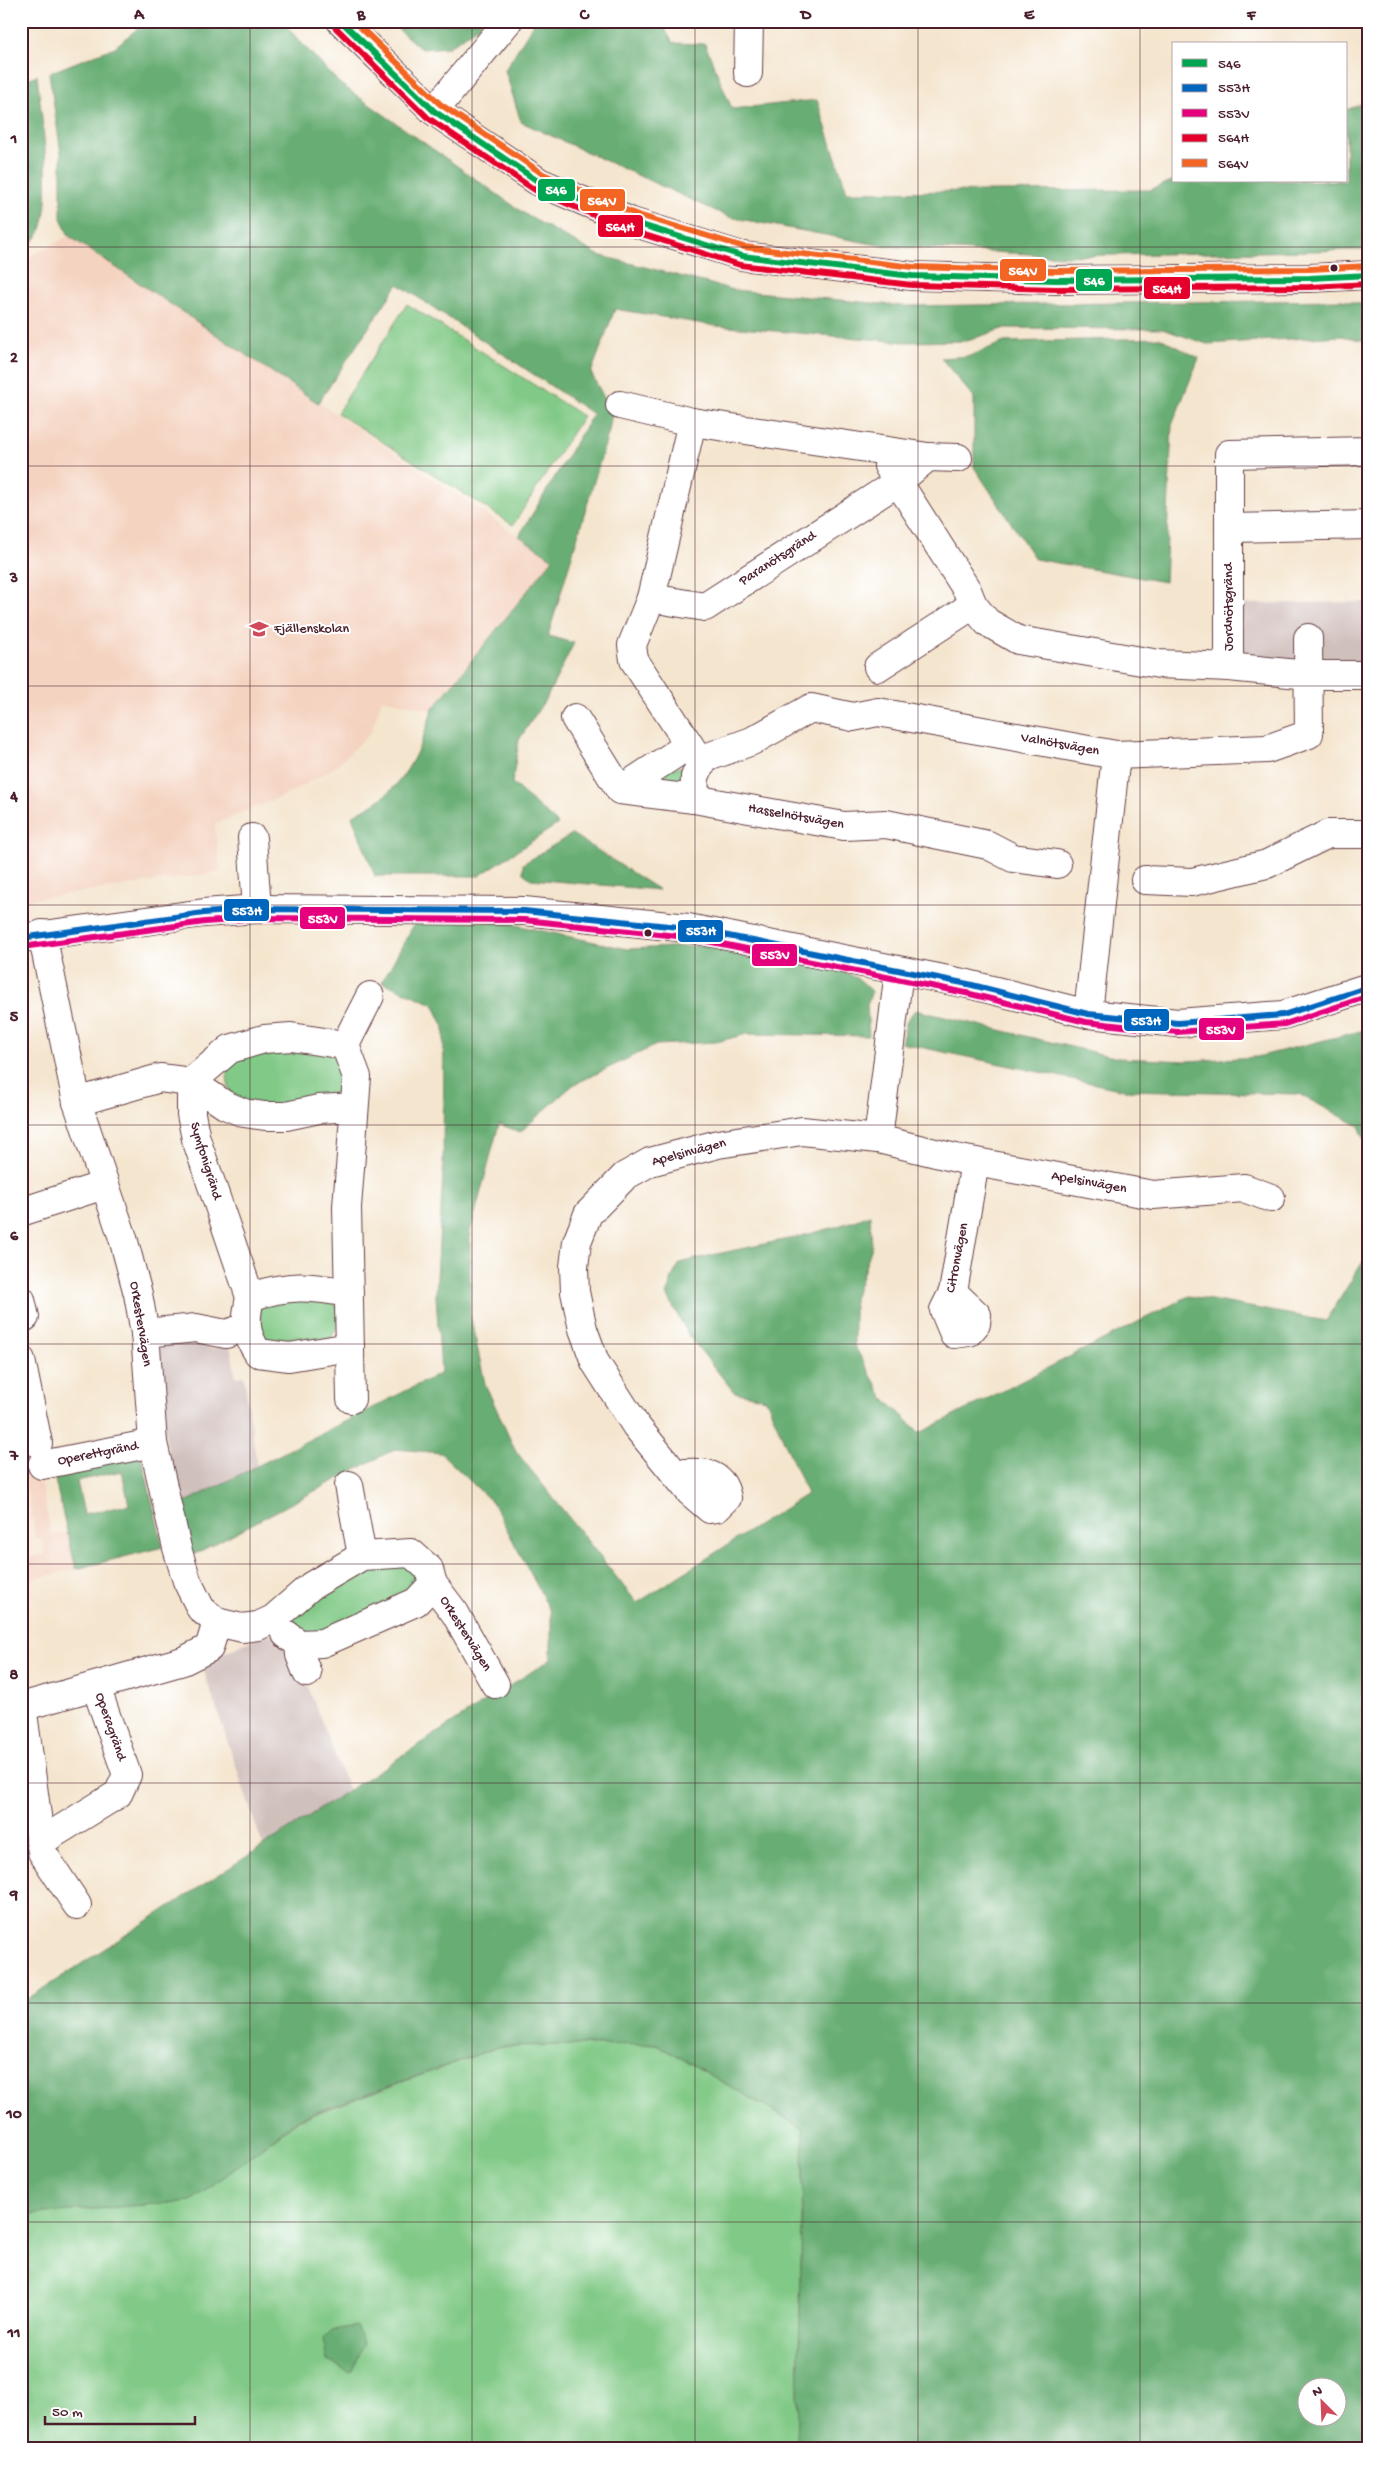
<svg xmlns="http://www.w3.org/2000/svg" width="1390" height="2469" font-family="'Gochi Hand',sans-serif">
<rect width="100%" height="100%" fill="#fff"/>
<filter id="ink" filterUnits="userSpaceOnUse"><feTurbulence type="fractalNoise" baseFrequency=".02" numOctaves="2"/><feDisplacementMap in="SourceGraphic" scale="10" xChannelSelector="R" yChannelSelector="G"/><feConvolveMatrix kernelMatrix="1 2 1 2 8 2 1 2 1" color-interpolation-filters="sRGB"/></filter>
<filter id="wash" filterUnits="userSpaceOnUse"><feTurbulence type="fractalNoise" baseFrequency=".0096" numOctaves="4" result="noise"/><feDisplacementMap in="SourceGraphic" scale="20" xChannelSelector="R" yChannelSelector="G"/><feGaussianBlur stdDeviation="1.12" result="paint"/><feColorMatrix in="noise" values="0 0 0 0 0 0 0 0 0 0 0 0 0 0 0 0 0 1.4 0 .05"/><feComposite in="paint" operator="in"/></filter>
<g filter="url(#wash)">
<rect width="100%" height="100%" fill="#f4e5ce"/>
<!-- built -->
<g fill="#f4d3c0">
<polygon points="69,236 553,559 432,710 382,699 371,732 335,767 290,793 215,824 220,872 21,901 21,261"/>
<polygon points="34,1448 51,1533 66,1533 76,1569 21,1582 21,1559 45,1554 42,1538 36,1539 24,1473 29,1472 26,1457 21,1458 21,1451"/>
</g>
<!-- industrial -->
<g fill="#d0c0bc">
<polygon points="1369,602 1369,668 1242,661 1242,604"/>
<polygon points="191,1341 211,1349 230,1345 236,1377 244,1376 257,1466 178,1506 166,1441 157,1351 166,1342"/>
<polygon points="268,1633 281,1637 292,1646 349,1791 263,1846 201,1663"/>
</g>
<!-- green -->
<g fill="#81c986" stroke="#667458">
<polygon points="407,304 583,416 513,525 337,413"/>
<polygon points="682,767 689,773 690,785 649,790 670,768"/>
<path d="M313,1045L347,1064L343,1100L287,1109L233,1099C226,1084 225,1070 232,1055Z"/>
<polygon points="313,1292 338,1306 338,1327 330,1339 304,1348 262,1341 259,1302"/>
<polygon points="369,1564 411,1566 417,1576 417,1589 321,1638 292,1630 280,1617"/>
<polygon points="657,2044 804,2129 797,2448 21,2448 21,2215 191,2201 300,2119 502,2046"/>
</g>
<!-- forest -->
<g fill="#68ad73" stroke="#59664f" fill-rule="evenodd">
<path d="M135,21H281L339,83L528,216L598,255L734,290L903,306L1342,300L1369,306V342L1341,336L1207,344L1162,329L1005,328L966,341L905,342L716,326L615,309L591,373L612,413L609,431L548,636L574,643L548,695L519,740L512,783L558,824L479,876H375L352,816C362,810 373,805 382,798C409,777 423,742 432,710L553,559L519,536L593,414L398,284L318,403L69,236L61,218V153L49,73L115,47L137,29Z"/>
<polygon points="389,21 479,21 482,24 449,47 421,49"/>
<polygon points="535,21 660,21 673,43 705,44 732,109 817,100 847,192 1150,190 1174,180 1346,181 1346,110 1369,101 1369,246 1359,250 1063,256 884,246 729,217 521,122 505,70"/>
<path d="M37,75C40,108 58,216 35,239C31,243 25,245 21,247V82Z"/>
<polygon points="1160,338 1199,358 1172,425 1165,582 1035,559 974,467 974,398 941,358 970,356 1004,342"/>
<polygon points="572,834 659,890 531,879 523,873 523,864"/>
<path d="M417,919L506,923L627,949L716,945L835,967L860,980L872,991L867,1005L869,1036L747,1034L716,1042L656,1045L573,1085L520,1132L499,1124L470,1232V1313L485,1384L515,1450L637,1603L807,1494L766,1399L734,1392L689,1336L667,1295L672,1277L680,1263C743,1246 809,1239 870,1215L872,1247L854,1299V1345L883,1397L920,1433L1189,1296L1326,1321L1364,1260L1369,1244V2448H797L804,2129L657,2044L501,2046L300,2118L191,2201L21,2215V2003L551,1659V1612L493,1503L441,1453L395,1449L191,1556L178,1506L441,1373L436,1295L443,1174L444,1027L433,1004L382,982ZM1308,2386H1338V2416H1308Z"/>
<polygon points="915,1010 1118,1058 1187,1061 1257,1057 1369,1029 1369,1150 1359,1126 1299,1094 1124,1090 901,1043 907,1020"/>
<path d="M127,1453L142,1459L163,1547L76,1569L54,1476ZM122,1471L129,1505L84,1514L77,1481Z"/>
<polygon points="356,2326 364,2345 351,2372 327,2361 323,2339 332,2330"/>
</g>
</g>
<g filter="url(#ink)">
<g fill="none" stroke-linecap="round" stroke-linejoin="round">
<!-- minor casing -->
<g stroke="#643d43" stroke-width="30">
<g id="minor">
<polyline points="748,73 749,21"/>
<polyline points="434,111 508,21"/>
<polyline points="620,405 692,422 928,457 958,458"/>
<polyline points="692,422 651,598 632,645 634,660 701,763"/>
<polyline points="1230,528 1369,525"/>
<polyline points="651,598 705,607 898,482 928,457"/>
<polyline points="973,605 987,622 1018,640 1159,664 1229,667 1308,675 1369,675"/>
<polyline points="878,667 973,605 967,590 888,466"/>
<polyline points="1229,667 1229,454 1369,451"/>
<polyline points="575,718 620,790 689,745"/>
<polyline points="620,790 694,799 844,826 886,824 988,845 1013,858 1057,864"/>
<polyline points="694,799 695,777 701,763 708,757 752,741 811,708 853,717 878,712 1116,755 1267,749 1309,734 1308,638"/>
<polyline points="252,838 257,909"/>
<polyline points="1145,880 1192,882 1267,864 1328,834 1369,834"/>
<polyline points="42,934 77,1102 123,1238 138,1294 145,1333 153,1443 177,1548 187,1581 201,1609 217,1622 242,1628 258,1626 273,1619 311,1586 362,1556 411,1553 429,1569 433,1584 416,1602 322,1643 299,1644"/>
<polyline points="21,938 204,913 257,909 524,911 688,928 968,984 1088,1014 1178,1023 1283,1015 1369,987"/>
<polyline points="1088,1014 1116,755"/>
<path d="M191,1082V1114L196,1139L250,1297C245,1321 244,1332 258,1353L289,1357L350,1347"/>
<polyline points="191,1082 230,1049 264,1039 291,1037 345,1045"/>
<polyline points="77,1102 160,1078 191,1082 225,1105 244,1113 265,1116 286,1116 319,1109 354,1107"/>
<polyline points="878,1139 899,971"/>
<polyline points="21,1212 104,1185"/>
<polyline points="953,1292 977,1315 976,1324 969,1332 954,1334 944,1310 953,1292 975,1162"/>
<path d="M250,1297C290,1284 308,1286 349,1293"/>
<polyline points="21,1300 25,1317"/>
<polyline points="145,1333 196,1328 226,1334 247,1327"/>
<polyline points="21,1360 38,1443"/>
<polyline points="351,1399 347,1207 357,1077 345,1045 370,996"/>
<polyline points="42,1465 153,1443"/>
<path d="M675,1474C699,1471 722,1470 727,1498L717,1508L710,1509L690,1492L636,1426L595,1362L583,1329L575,1292L574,1267L577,1242L588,1214L625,1176L650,1162L718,1144L802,1131L878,1139L960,1159L1153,1195L1244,1188L1271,1198"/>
<polyline points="349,1485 362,1556"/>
<polyline points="433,1584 455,1613 495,1684"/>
<polyline points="286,1634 299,1644 300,1655 307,1673"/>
<polyline points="22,1706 42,1852 77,1905"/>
<polyline points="21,1707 183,1661 209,1648 217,1622"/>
<polyline points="40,1842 118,1794 127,1775 96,1687"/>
</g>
</g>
<!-- major casing -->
<g stroke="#643d43" stroke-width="30">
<polyline id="major" points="341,21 434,111 539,182 632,222 742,256 912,276 1056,280 1310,278 1369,275"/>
</g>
<!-- minor -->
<use href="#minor" stroke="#fff" stroke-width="28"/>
<!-- major -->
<use href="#major" stroke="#fff" stroke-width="28"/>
<!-- bus-1 casing -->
<g stroke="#fff" stroke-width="10">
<polyline id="bus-1" points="341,21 434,111 539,182 632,222 742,256 912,276 1056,280 1310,278 1369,275"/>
</g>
<!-- bus-2 casing -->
<g stroke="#fff" stroke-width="10">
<polyline id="bus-2" points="21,938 204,913 257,909 524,911 688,928 968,984 1088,1014 1178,1023 1283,1015 1369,987"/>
</g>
<!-- bus-3 casing -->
<g stroke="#fff" stroke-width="10">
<polyline id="bus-3" points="22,947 205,922 257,918 524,920 687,937 966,993 1086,1022 1177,1032 1285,1024 1369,996"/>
</g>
<!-- bus-4 casing -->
<g stroke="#fff" stroke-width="10">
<polyline id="bus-4" points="335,27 428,118 535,190 629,230 740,265 912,285 1056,289 1310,287 1369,284"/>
</g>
<!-- bus-5 casing -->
<g stroke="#fff" stroke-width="10">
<polyline id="bus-5" points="354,21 440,104 543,174 635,214 744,247 913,267 1056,271 1310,269 1369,266"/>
</g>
<!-- bus-1 -->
<use href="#bus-1" stroke="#00a651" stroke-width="6"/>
<!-- bus-2 -->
<use href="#bus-2" stroke="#0065bd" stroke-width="6"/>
<!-- bus-3 -->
<use href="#bus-3" stroke="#e5007d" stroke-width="6"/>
<!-- bus-4 -->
<use href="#bus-4" stroke="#e4002b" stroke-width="6"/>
<!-- bus-5 -->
<use href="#bus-5" stroke="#f26522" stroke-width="6"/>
</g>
</g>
<!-- grid -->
<path fill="none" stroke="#4a1f2b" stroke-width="1" stroke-opacity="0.55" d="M250,21V2448M472,21V2448M695,21V2448M918,21V2448M1140,21V2448M21,247H1369M21,466H1369M21,686H1369M21,905H1369M21,1125H1369M21,1344H1369M21,1564H1369M21,1783H1369M21,2003H1369M21,2222H1369"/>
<!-- icons -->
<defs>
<g id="school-bare" transform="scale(1.5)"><path d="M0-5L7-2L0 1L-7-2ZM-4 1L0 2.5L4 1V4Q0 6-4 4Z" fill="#d1495b" stroke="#fff" stroke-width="2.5" paint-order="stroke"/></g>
</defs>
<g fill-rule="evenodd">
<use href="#school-bare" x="259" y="629"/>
</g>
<!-- markers -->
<g fill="#4a1f2b" stroke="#fff" stroke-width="2">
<circle cx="1334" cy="268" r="4.5"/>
<circle cx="648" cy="933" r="4.5"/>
</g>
<g text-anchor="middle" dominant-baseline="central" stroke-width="4" stroke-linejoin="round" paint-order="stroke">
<!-- street labels -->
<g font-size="14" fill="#4a1f2b" stroke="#fff">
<text transform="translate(778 559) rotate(-33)">Paranötsgränd</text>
<text transform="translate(1229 607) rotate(-90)">Jordnötsgränd</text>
<text transform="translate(1060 745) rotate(10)">Valnötsvägen</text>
<text transform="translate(796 817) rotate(10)">Hasselnötsvägen</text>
<text transform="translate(689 1153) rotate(-15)">Apelsinvägen</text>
<text transform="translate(205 1161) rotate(73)">Symfonigränd</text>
<text transform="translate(1089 1183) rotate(10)">Apelsinvägen</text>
<text transform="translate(958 1258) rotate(-79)">Citronvägen</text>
<text transform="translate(140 1324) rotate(81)">Orkestervägen</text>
<text transform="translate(98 1454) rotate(-11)">Operettgränd</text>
<text transform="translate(465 1634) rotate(58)">Orkestervägen</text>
<text transform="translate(110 1727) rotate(71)">Operagränd</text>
</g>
<!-- poi labels -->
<g font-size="14" fill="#4a1f2b" stroke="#fff" text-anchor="start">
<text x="274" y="629">Fjällenskolan</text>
</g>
</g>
<g stroke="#fff" stroke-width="2">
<rect x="537" y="178" width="39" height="24" rx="5" fill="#00a651"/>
<rect x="579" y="188" width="47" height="24" rx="5" fill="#f26522"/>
<rect x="597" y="214" width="47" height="24" rx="5" fill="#e4002b"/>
<rect x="999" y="258" width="48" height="24" rx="5" fill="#f26522"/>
<rect x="1075" y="268" width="38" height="24" rx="5" fill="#00a651"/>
<rect x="1143" y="276" width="48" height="24" rx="5" fill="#e4002b"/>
<rect x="223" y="898" width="47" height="24" rx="5" fill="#0065bd"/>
<rect x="299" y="906" width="47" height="24" rx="5" fill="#e5007d"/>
<rect x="677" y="919" width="47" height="24" rx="5" fill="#0065bd"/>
<rect x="751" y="943" width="47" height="24" rx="5" fill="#e5007d"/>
<rect x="1123" y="1008" width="47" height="24" rx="5" fill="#0065bd"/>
<rect x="1198" y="1017" width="47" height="24" rx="5" fill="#e5007d"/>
</g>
<g font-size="14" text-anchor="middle" font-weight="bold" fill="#fff">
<text x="556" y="194">546</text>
<text x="602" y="205">564V</text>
<text x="620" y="231">564H</text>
<text x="1023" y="275">564V</text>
<text x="1094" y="285">546</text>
<text x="1167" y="293">564H</text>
<text x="247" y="915">553H</text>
<text x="323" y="923">553V</text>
<text x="701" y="935">553H</text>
<text x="775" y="959">553V</text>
<text x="1146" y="1025">553H</text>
<text x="1221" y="1034">553V</text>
</g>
<!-- margin -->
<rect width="1390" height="2469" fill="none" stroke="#fff" stroke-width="55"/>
<!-- legend -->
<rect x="1172" y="42" width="175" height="140" fill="#ffffff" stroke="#b7a5aa"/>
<rect x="1182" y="59" width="25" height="8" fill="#00a651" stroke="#b7a5aa"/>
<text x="1218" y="68" font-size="15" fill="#4a1f2b">546</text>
<rect x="1182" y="84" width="25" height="8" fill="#0065bd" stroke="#b7a5aa"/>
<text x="1218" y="92" font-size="15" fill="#4a1f2b">553H</text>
<rect x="1182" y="109" width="25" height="8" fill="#e5007d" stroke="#b7a5aa"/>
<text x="1218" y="118" font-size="15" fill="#4a1f2b">553V</text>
<rect x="1182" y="134" width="25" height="8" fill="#e4002b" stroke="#b7a5aa"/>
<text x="1218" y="142" font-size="15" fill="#4a1f2b">564H</text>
<rect x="1182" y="159" width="25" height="8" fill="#f26522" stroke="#b7a5aa"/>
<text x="1218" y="168" font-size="15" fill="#4a1f2b">564V</text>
<!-- north arrow -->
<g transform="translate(1322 2402) rotate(336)"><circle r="24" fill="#ffffff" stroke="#b7a5aa"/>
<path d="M0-4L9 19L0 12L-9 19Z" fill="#d1495b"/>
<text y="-8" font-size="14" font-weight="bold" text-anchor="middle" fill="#4a1f2b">N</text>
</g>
<!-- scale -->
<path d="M45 2416v8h150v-8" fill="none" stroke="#4a1f2b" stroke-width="2.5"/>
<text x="52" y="2416" font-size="15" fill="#4a1f2b" stroke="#ffffff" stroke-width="4" paint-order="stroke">50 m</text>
<rect x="28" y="28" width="1334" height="2414" fill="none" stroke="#4a1f2b" stroke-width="2"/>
<g font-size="16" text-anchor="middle" font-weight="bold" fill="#4a1f2b">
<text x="139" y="19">A</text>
<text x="361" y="19">B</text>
<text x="584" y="19">C</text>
<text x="806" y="19">D</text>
<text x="1029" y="19">E</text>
<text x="1251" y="19">F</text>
<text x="14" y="143">1</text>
<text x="14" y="362">2</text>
<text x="14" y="582">3</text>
<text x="14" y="801">4</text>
<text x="14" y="1021">5</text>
<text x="14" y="1240">6</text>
<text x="14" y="1460">7</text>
<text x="14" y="1679">8</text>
<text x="14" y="1899">9</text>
<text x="14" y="2118">10</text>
<text x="14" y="2337">11</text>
</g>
</svg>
